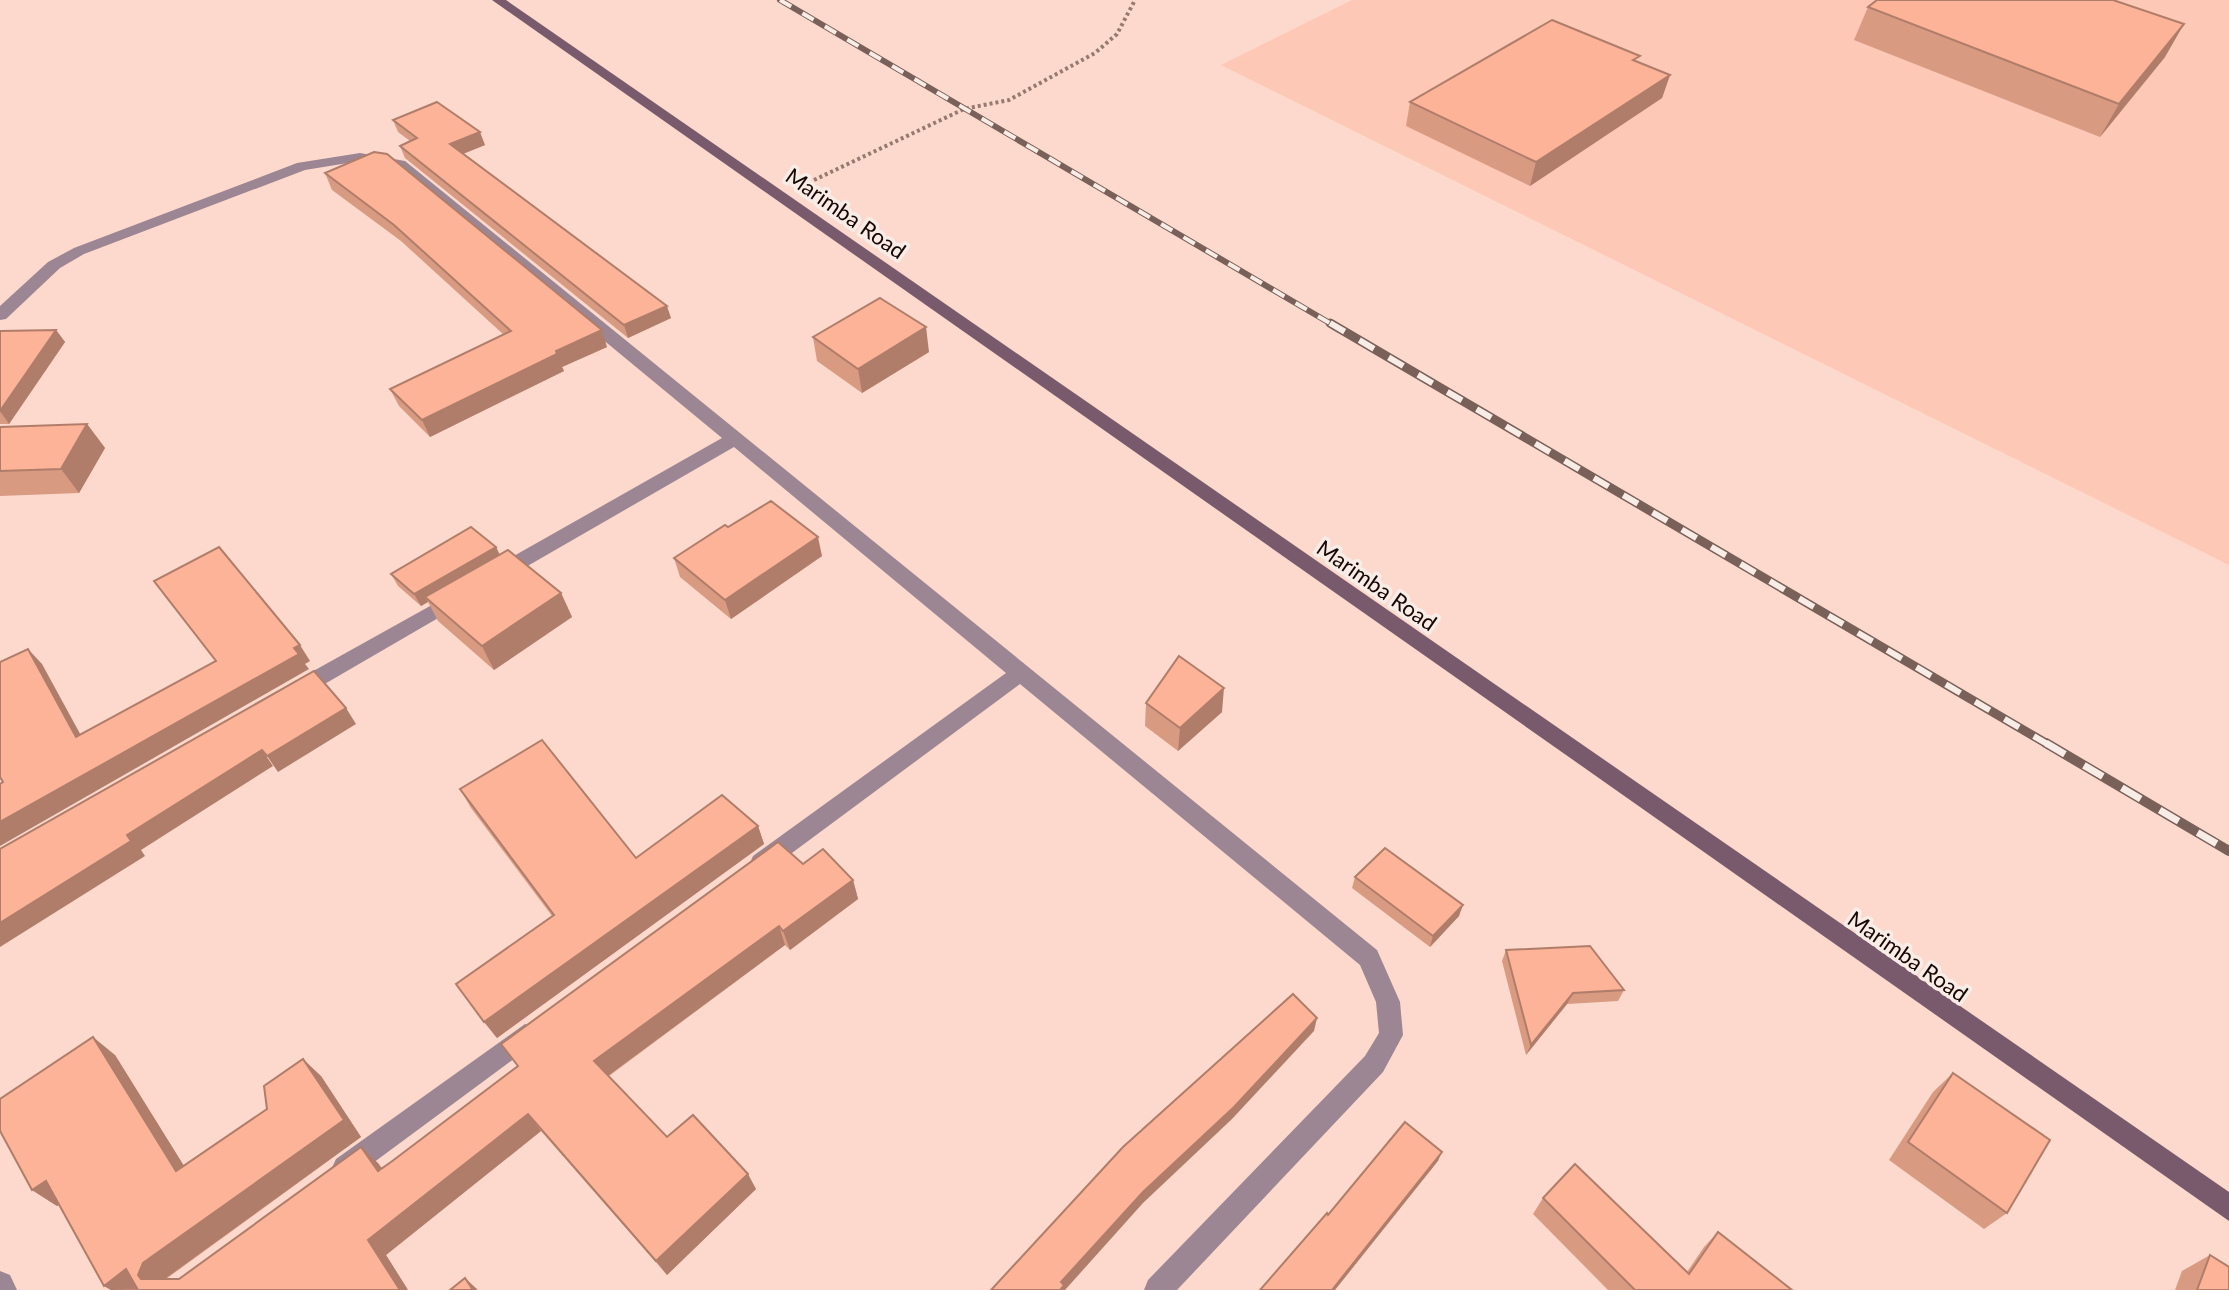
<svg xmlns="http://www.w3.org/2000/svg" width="2229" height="1290" font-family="Lato,sans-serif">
<rect width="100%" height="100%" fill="#fcd9cc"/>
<!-- built -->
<polygon fill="#fdc8b5" points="1352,0 2229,0 2229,565 1221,65"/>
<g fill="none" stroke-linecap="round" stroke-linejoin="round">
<!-- path -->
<polyline stroke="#967a71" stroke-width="4" stroke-dasharray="3 3" stroke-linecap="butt" points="814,180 964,109 1009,100 1095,53 1117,34 1135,0"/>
<!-- street -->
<g fill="#9c8693" fill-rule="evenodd">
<polygon points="360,153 405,161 1377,950 1400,1002 1403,1035 1383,1072 1177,1290 1144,1290 1148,1280 1365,1056 1379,1033 1376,1002 1360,965 1020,684 769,870 761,873 753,870 750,863 753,856 1006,673 734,447 505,579 491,579 488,574 491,569 722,438 395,168 360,161 305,170 84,254 60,268 6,319 0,320 0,306 48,262 74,248 297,163"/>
<polygon points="457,591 464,593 467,598 464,603 304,696 290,696 287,690 290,684"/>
<polygon points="525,1024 534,1028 537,1036 534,1044 354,1177 345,1181 336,1177 332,1168 336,1159"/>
<polygon points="0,1271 10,1275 17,1290 0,1290"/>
</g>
<!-- secondary -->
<polygon fill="#795a6d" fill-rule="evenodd" points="492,0 506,0 2229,1192 2229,1221"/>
<!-- rail-far2 casing -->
<g stroke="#796058" stroke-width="6">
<polyline id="rail-far2" points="780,0 1333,325"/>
</g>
<!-- rail-far1 casing -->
<g stroke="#796058" stroke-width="9">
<polyline id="rail-far1" points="1330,323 2049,745"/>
</g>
<!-- rail casing -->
<g stroke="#796058" stroke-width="10">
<polyline id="rail" points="2046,743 2229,851"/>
</g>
<!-- rail-far2 -->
<use href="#rail-far2" stroke="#f8ece7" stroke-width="4" stroke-dasharray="13" stroke-linecap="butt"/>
<!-- rail-far1 -->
<use href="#rail-far1" stroke="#f8ece7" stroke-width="6" stroke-dasharray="17" stroke-linecap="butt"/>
<!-- rail -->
<use href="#rail" stroke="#f8ece7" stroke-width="7" stroke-dasharray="22" stroke-linecap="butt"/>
</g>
<!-- wall -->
<g fill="#d99a82">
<polygon points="1868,7 2165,57 2100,137 1854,40"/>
<polygon points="1638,62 1670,75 1662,98 1530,186 1406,126 1410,102"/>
<polygon points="393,120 485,145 463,154 671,318 628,338 405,158 400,146 410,141 398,132"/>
<polygon points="325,173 607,347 562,367 564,371 430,437 399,406 390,389 504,335 401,241 332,190"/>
<polygon points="56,330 65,342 9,424 0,424 0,331"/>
<polygon points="813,337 929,352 862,393 817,361"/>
<polygon points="87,424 105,448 79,493 0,496 0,427"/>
<polygon points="728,527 822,556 731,619 680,577 674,558"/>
<polygon points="496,547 500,555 561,593 572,617 494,670 438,621 428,602 421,606 398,586 391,574"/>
<polygon points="1146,703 1222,712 1178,751 1145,726"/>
<polygon points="460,789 636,858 758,826 764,844 497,1038 456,984 552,916 471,808"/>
<polygon points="803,864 853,880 858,899 790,950 785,945 609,1076 667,1137 756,1189 667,1275 541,1131 386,1255 408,1290 111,1290 104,1286 59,1204 57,1206 32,1190 115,1055 184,1166 321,1076 361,1137 166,1279 179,1279 378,1163 382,1168"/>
<polygon points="1355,877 1459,916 1430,947 1352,888"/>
<polygon points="1506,950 1624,990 1618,1001 1567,1004 1526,1055 1502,961"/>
<polygon points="1953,1073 2007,1213 1984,1229 1889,1160 1933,1092"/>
<polygon points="1543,1198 1687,1272 1704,1247 1718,1232 1792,1290 1608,1290 1533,1214"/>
<polygon points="2210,1255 2229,1290 2175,1290 2182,1271"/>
</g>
<!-- shaded-wall -->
<g fill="#b07d6a">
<polygon points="2184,24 2165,57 2100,137 2119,104"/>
<polygon points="1670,75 1662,98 1530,186 1536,162"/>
<polygon points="480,132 485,145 455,157 450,144"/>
<polygon points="667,306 671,318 628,338 624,325"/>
<polygon points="926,327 929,352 862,393 858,369"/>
<polygon points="56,330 65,342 9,424 0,411"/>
<polygon points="602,330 607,347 562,367 564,371 430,437 422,420 556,351"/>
<polygon points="87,424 105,448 79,493 61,469"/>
<polygon points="818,537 822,556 731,619 725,600"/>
<polygon points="496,547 502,560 425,597 428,602 421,606 414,594"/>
<polygon points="561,593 572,617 494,670 482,646"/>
<polygon points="300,645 310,661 305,664 309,669 0,846 0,822"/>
<polygon points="28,649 42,664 90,752 76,737"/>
<polygon points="1224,688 1222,712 1178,751 1180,728"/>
<polygon points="346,708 356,724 278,772 267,756"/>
<polygon points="262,750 273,766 141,850 145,856 0,947 0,923 127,835"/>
<polygon points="758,826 764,844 497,1038 484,1022"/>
<polygon points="853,880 858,899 790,950 783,931"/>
<polygon points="1463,905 1459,916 1430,947 1433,936"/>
<polygon points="779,926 785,945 605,1078 594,1061"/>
<polygon points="1573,993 1567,1004 1526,1055 1531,1045"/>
<polygon points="1317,1018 1314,1031 1232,1119 1143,1203 1065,1290 1060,1290 1061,1282 1143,1192"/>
<polygon points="93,1037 115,1055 197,1187 176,1171"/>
<polygon points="303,1059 321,1076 361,1137 166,1278 161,1289 111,1290 104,1286 126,1269 138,1275 143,1263 344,1120"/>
<polygon points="528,1114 541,1131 386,1255 408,1290 400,1290 368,1240"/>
<polygon points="361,1147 378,1163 394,1187 378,1171"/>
<polygon points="1442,1152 1438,1161 1335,1290 1332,1290"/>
<polygon points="748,1174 756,1189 667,1275 656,1261"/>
<polygon points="46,1181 70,1197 57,1206 32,1190"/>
<polygon points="465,1278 478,1290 473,1290"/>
</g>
<!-- building -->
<g fill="#fcb397" stroke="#b07d6a" stroke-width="2">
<polygon points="1877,0 2113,0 2184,24 2119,104 1868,7"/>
<polygon points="1552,20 1640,56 1633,60 1670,75 1536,162 1410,102"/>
<polygon points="437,102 480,132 450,144 667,306 624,325 400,146 417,138 393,120"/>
<polygon points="374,152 387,154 602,330 556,351 557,354 422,420 390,389 511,331 394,225 325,173"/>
<polygon points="880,298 926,327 858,369 813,337"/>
<polygon points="56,330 0,411 0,331"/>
<polygon points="87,424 61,469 0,471 0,427"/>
<polygon points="771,501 818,537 725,600 674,558 725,525 728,527"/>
<polygon points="471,527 496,547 414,594 391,574"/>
<polygon points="219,547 300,645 294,648 299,654 0,822 0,784 3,782 0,777 0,662 28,649 76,737 216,661 154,581"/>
<polygon points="508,550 561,593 482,646 425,597"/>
<polygon points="1179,656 1224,688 1180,728 1146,703"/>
<polygon points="314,671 346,708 267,756 262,750 127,835 131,841 0,923 0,849"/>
<polygon points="542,740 636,858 722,795 758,826 484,1022 456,984 554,915 460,789"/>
<polygon points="778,842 803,864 823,849 853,880 783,931 779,926 594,1061 667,1137 693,1115 748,1174 656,1261 528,1114 368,1240 400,1290 138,1290 126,1269 104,1286 46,1181 32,1190 0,1131 0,1099 93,1037 176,1171 267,1109 264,1086 303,1059 344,1120 143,1263 138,1275 141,1279 179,1279 361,1147 378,1171 391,1162 518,1066 501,1044"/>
<polygon points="1385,848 1463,905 1433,936 1355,877"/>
<polygon points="1590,946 1624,990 1573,993 1531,1045 1506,950"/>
<polygon points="1293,994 1317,1018 1234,1107 1143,1192 1061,1282 1064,1285 1060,1290 991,1290 1123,1147"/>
<polygon points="1953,1073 2050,1140 2007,1213 1908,1142"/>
<polygon points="1405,1122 1442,1152 1332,1290 1260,1290 1327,1213 1328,1215"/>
<polygon points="1575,1164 1689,1274 1718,1232 1792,1290 1635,1290 1543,1198"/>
<polygon points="2210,1255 2229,1267 2229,1290 2197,1290"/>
<polygon points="465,1278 473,1290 450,1290"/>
</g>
<g text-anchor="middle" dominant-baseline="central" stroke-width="7" stroke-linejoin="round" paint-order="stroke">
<!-- street labels -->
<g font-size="22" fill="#180602" stroke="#f8ece7">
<text transform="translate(846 213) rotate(35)">Marimba Road</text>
<text transform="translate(1377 585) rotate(35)">Marimba Road</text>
<text transform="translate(1908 956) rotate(35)">Marimba Road</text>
</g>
</g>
</svg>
